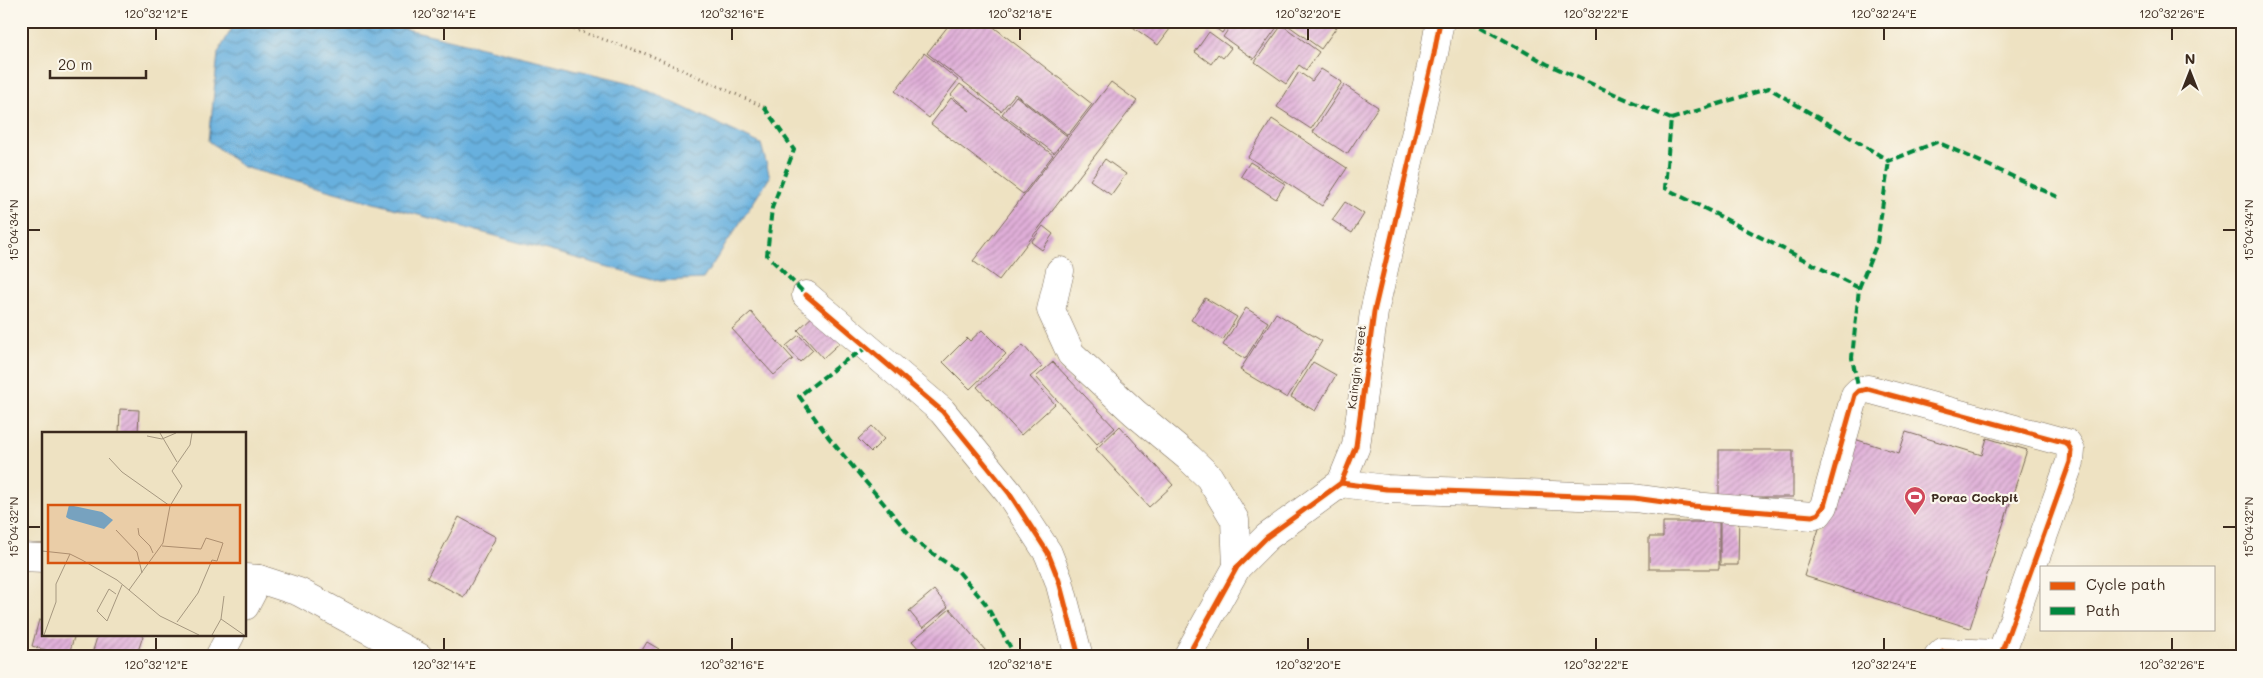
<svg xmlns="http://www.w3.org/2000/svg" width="2263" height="678" font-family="Mali,sans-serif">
<defs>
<pattern id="water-waves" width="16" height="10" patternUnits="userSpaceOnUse" patternTransform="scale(1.25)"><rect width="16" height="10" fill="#67b0de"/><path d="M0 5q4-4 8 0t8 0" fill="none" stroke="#568fb3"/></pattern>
<pattern id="building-hatch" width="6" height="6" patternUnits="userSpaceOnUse" patternTransform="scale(1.25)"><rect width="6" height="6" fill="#e0afd9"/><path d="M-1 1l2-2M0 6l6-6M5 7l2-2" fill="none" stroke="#b78faf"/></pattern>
</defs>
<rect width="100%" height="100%" fill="#fbf7ec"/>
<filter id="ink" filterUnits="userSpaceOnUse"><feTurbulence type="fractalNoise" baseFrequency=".02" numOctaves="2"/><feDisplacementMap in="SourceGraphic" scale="10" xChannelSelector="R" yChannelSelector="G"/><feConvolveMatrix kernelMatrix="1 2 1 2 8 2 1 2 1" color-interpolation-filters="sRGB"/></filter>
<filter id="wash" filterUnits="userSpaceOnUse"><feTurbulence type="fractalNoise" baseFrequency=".0096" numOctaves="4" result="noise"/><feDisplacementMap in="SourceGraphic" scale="20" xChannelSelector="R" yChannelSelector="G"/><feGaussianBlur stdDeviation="1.12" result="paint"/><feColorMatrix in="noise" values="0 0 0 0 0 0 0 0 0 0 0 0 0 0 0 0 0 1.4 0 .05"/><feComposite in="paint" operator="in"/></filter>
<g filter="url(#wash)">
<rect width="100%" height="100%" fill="#eee2c2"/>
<!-- water -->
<polygon fill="url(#water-waves)" stroke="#516d7e" points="236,21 373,21 632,83 761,144 770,177 703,279 660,281 243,167 209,141 218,53"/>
<g id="blocks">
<!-- building -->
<g fill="url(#building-hatch)">
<polygon points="952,21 986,21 1092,104 1068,135 1015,94 1001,111 927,53"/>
<polygon points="1133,21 1176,21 1158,45 1130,25"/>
<polygon points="1213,21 1230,21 1222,33 1210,24"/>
<polygon points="1234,21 1277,21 1280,23 1254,59 1223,37"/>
<polygon points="1282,21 1341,21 1321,49"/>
<polygon points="1282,25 1319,52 1306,70 1299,65 1286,84 1255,62"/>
<polygon points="1209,32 1231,48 1223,58 1218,54 1211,64 1195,52"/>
<polygon points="924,53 958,80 929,118 895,91"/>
<polygon points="1321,69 1342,82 1311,129 1277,107 1299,72 1312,81"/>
<polygon points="1111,82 1137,101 999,280 973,261"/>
<polygon points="960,84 1053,155 1023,194 931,124 951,98 970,111 951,95"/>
<polygon points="1344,85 1378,107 1347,154 1313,132"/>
<polygon points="1016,96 1067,136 1054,153 1002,114"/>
<polygon points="1272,119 1347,168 1322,206 1248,157"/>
<polygon points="1105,159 1126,174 1111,195 1090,180"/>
<polygon points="1250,162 1285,184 1276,199 1241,176"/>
<polygon points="1345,202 1364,214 1352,233 1332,220"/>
<polygon points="1043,226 1053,234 1042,250 1031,242"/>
<polygon points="1205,298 1237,317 1223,340 1191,320"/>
<polygon points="1246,308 1268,322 1245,359 1223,345"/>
<polygon points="818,311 844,339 823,358 798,330"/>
<polygon points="751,312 793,359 774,375 732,329"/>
<polygon points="1276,313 1322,341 1287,398 1240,370"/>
<polygon points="982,330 1006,354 970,389 943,362 967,338 970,341"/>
<polygon points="799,335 813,350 800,362 786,346"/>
<polygon points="1023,345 1042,367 1030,377 1055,404 1021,435 977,387"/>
<polygon points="1053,362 1115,428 1097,444 1036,377"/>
<polygon points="1313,362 1336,375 1315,411 1291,397"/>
<polygon points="120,409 139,410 138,433 119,433"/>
<polygon points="872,426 884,439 871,452 858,439"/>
<polygon points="1120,426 1173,485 1149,507 1096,449"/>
<polygon points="1906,432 1982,455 1987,438 2027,450 1970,628 1804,576 1848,437 1899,453"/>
<rect x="1719" y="450" width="74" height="47"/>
<polygon points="1739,511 1738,565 1720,565 1720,521"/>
<polygon points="459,517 496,537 464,597 427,578"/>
<polygon points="1663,522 1719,522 1719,569 1649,569 1649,537 1663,537"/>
<polygon points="934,590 948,607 923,628 909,611"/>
<polygon points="950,609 991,657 926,657 912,641"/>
<polygon points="39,620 44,621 44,634 75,634 68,657 32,646"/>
<polygon points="98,634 139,634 143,636 136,657 91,657"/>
<polygon points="647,642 659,649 655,657 638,657"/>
</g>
</g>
</g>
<g filter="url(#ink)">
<use href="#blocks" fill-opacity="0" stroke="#7a6a57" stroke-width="1"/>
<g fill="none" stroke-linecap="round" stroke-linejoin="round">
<!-- street casing -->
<g stroke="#7a6a57" stroke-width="29">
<g id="street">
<polyline points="1060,271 1051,310 1071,354 1135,413 1188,457 1209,477 1235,520 1237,567"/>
<polyline points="806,295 942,411 1009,493 1048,553 1059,581 1079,657"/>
<polyline points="1341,483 1386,489 1634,498 1693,506 1812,516 1818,514 1824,506 1855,395 1859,391 1868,389 2067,443 2071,450 2070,462 2001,654 1943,652 1938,657"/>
<polyline points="245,606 259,579"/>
<polyline points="219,657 231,634"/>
<polyline points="1187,657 1237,567 1267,537 1341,483 1356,446 1374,312 1434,54 1440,21"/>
</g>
</g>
<!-- secondary casing -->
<g stroke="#7a6a57" stroke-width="29">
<g id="secondary">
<polyline points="21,557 44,558"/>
<polyline points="245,578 259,579 299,592 419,657"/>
</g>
</g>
<!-- path -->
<polyline stroke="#7a6a57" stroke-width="3" stroke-dasharray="1 4" stroke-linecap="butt" points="550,21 652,56 764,107"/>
<!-- street -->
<use href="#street" stroke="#fff" stroke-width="28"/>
<!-- secondary -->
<use href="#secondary" stroke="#fff" stroke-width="28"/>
<!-- quiet -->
<g stroke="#00873e" stroke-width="4" stroke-dasharray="8 4" stroke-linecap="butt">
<polyline points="1470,21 1547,64 1671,119 1665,188 1859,288 1852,358 1859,391"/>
<polyline points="764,107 794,150 772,208 767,255 806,295"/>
<polyline points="1671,119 1769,88 1889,161 1937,142 2058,197"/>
<polyline points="1859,288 1877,243 1889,161"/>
<polyline points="868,347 843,362 799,396 829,438 915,541 958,571 985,603 1016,657"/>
</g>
<!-- cycleway casing -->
<g stroke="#fbf7ec" stroke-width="8">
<g id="cycleway">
<polyline points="806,295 942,411 1009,493 1048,553 1059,581 1079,657"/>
<polyline points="1341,483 1386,489 1634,498 1693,506 1812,516 1818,514 1824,506 1855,395 1859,391 1868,389 2067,443 2071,450 2070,462 2001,654 1943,652 1938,657"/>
<polyline points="1187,657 1237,567 1267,537 1341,483 1356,446 1374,312 1434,54 1440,21"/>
</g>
</g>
<!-- cycleway -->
<use href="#cycleway" stroke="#e8590c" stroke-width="5"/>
</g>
</g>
<!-- ticks -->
<path fill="none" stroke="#3b2a1e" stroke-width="2" d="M156,28V40M444,28V40M732,28V40M1020,28V40M1308,28V40M1596,28V40M1884,28V40M2172,28V40M28,230H40M2223,230H2236M28,527H40M2223,527H2236M156,638V650M444,638V650M732,638V650M1020,638V650M1308,638V650M1596,638V650M1884,638V650M2172,638V650"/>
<!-- icons -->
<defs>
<g id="stadium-pin" transform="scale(1.125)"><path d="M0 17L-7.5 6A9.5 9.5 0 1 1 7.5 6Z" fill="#d1495b" stroke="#fbf7ec"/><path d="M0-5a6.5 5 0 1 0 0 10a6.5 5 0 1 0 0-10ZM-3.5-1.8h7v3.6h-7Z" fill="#fff"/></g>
</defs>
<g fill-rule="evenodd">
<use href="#stadium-pin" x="1915" y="497"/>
</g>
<g text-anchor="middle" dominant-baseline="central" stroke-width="4.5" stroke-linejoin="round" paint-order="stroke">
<!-- street labels -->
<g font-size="12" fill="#3b2a1e" stroke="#fbf7ec">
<text transform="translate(1356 367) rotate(-83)">Kaingin Street</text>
</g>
<!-- poi labels -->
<g font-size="12" font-weight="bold" fill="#3b2a1e" stroke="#fbf7ec" text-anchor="start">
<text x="1931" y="497">Porac Cockpit</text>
</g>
</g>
<!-- overview -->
<g transform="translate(42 432)">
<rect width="204" height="204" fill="#eee2c2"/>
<path d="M27,73L60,80L71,88L62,97L27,87L24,85Z" fill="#67b0de"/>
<path fill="none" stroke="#a69880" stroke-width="1" d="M118,1L135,30M105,4L120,7L134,1M67,26L80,40L128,74M96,96L97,103L108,114L111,121M74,98L95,120L100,141M120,114L159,117L164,106L181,111L175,129L170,128L156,161L135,190M0,119L28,122L40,128L75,148L118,184L157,203M87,158L121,111L128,74L140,54L130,39L148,13L150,1M74,162L67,157L55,179L65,189L80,153M179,187L202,203M2,203L14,170V152L28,122M170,203L179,187L182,164"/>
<path fill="#d7540e" fill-opacity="0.15" stroke="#d7540e" stroke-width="2.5" d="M6,73H198V131H6Z"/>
<rect width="204" height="204" fill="none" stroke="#3b2a1e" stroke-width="2.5"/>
</g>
<!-- margin -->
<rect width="2263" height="678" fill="none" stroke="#fbf7ec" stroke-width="55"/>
<!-- legend -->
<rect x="2040" y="566" width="175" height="65" fill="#fbf7ec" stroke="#aea59a"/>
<rect x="2050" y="582" width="25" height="8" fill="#e8590c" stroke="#aea59a"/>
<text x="2086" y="590" font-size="15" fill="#3b2a1e">Cycle path</text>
<rect x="2050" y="607" width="25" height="8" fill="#00873e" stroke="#aea59a"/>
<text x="2086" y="616" font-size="15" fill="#3b2a1e">Path</text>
<!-- north arrow -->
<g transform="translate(2190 72)" stroke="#fbf7ec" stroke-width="4" paint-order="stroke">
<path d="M0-4L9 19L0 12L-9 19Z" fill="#3b2a1e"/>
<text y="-8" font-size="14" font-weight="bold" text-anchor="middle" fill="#3b2a1e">N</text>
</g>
<!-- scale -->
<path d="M50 70v8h96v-8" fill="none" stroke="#3b2a1e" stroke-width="2.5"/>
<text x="58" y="70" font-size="15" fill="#3b2a1e" stroke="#fbf7ec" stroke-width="4" paint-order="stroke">20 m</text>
<rect x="28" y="28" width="2208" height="622" fill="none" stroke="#3b2a1e" stroke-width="2"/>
<g font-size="12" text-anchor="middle" fill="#3b2a1e">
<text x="156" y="18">120°32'12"E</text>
<text x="444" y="18">120°32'14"E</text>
<text x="732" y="18">120°32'16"E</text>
<text x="1020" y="18">120°32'18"E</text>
<text x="1308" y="18">120°32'20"E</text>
<text x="1596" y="18">120°32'22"E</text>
<text x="1884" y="18">120°32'24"E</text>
<text x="2172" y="18">120°32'26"E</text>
<text transform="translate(14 230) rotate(-90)" y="4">15°04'34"N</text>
<text transform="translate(2249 230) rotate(-90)" y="4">15°04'34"N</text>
<text transform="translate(14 527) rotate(-90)" y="4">15°04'32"N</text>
<text transform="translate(2249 527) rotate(-90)" y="4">15°04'32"N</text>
<text x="156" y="669">120°32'12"E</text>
<text x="444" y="669">120°32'14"E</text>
<text x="732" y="669">120°32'16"E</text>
<text x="1020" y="669">120°32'18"E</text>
<text x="1308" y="669">120°32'20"E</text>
<text x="1596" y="669">120°32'22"E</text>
<text x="1884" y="669">120°32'24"E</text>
<text x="2172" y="669">120°32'26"E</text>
</g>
</svg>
